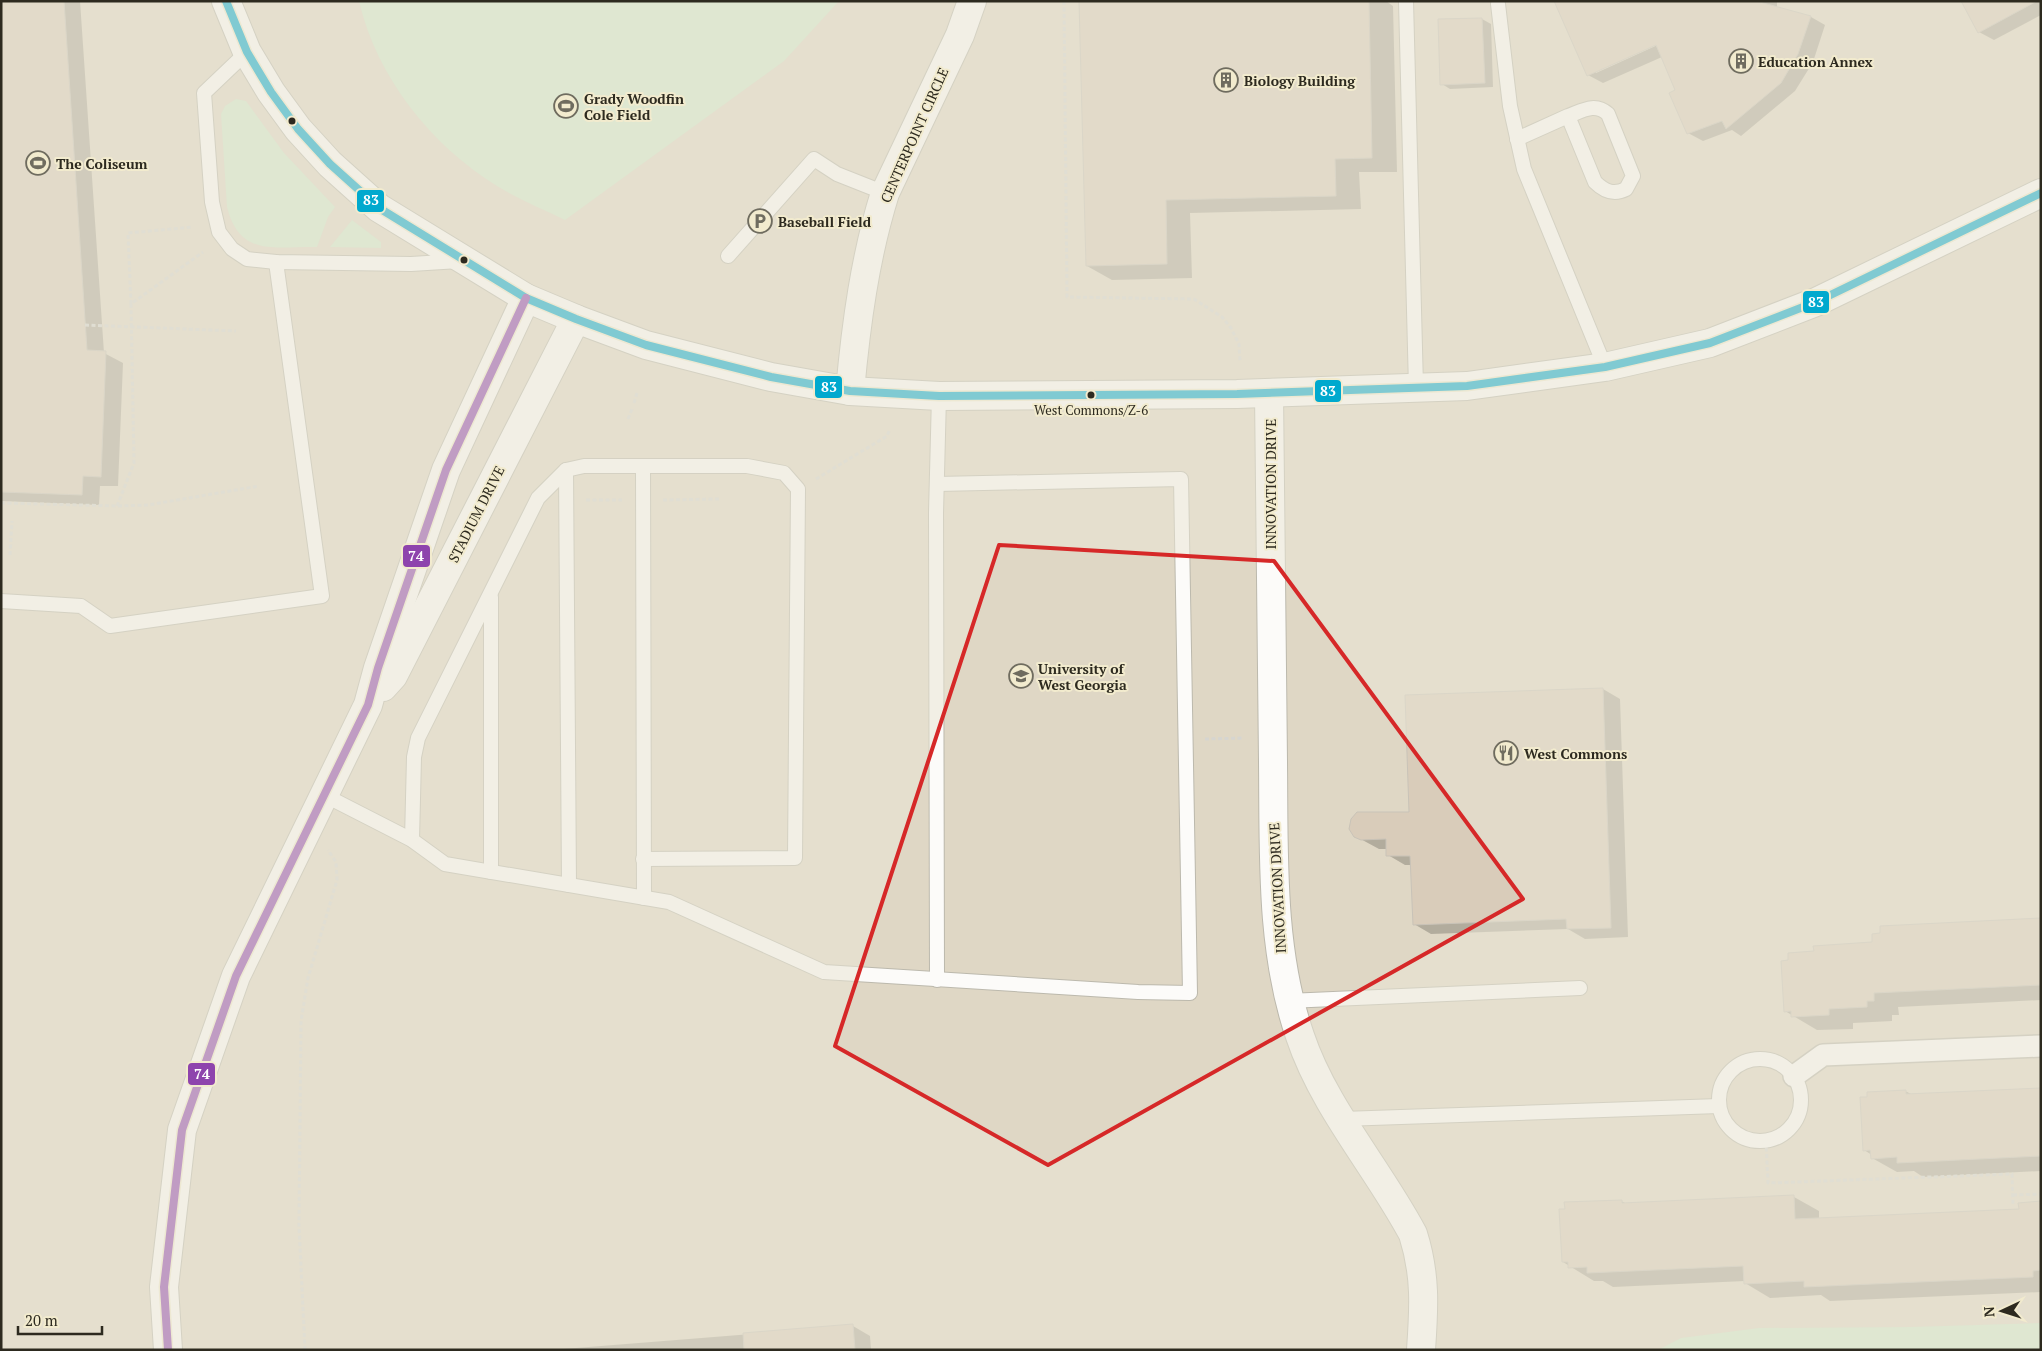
<svg xmlns="http://www.w3.org/2000/svg" width="2042" height="1351" font-family="'PT Serif',serif">
<rect width="100%" height="100%" fill="#eae6d6"/>
<!-- education -->
<rect fill="#dfd7c5" x="1" y="1" width="2040" height="1349"/>
<!-- green -->
<g fill="#d2e8cc">
<path d="M359,1H839L784,61L565,220C543,209 518,199 497,186C431,145 377,78 359,1Z"/>
<path d="M236,99L246,101L284,153L335,207L328,217L317,247C275,246 240,258 227,207L221,114L225,106Z"/>
<polygon points="352,220 381,242 381,248 330,247"/>
<polygon points="2041,1323 2041,1350 1658,1350 1681,1338 1759,1328 1911,1327"/>
</g>
<!-- shadow -->
<g fill="#0003" fill-rule="evenodd">
<polygon points="1,1 80,1 104,353 123,363 118,486 100,486 99,505 1,501"/>
<polygon points="1081,1 1386,1 1393,6 1397,172 1359,172 1361,209 1190,213 1192,278 1112,280 1087,266"/>
<path d="M1555,1H1777V8L1811,17L1825,25L1813,62L1795,91L1741,136L1732,130L1703,141L1688,133L1677,91L1662,57L1603,83L1588,75ZM1661,41L1662,43L1596,73V71Z"/>
<polygon points="1963,1 2041,1 2041,15 1994,40 1979,32"/>
<polygon points="1482,19 1491,24 1493,87 1450,89 1442,84 1439,20"/>
<polygon points="1603,689 1620,699 1628,937 1585,939 1568,929 1431,934 1414,924 1412,865 1405,865 1388,855 1387,849 1379,849 1355,836 1410,813 1406,696"/>
<polygon points="2041,919 2041,1000 1898,1007 1899,1015 1892,1015 1892,1021 1853,1023 1853,1029 1817,1030 1785,1011 1815,953"/>
<polygon points="2041,1089 2041,1171 1923,1177 1914,1171 1897,1172 1872,1158 1872,1155 1864,1150 1905,1091 1913,1095"/>
<polygon points="1794,1197 1819,1211 1819,1219 2020,1210 2041,1203 2041,1292 1830,1301 1821,1295 1770,1298 1745,1283 1745,1281 1613,1287 1603,1281 1594,1281 1563,1262 1621,1201 1627,1204"/>
<polygon points="853,1326 870,1336 871,1350 551,1350"/>
</g>
<!-- building -->
<g fill="#d9ccba" stroke="#c9c3b8">
<polygon points="1,1 64,1 87,350 106,351 101,477 83,476 82,495 1,492"/>
<polygon points="1079,1 1369,1 1372,158 1335,159 1336,196 1166,200 1167,264 1086,266"/>
<polygon points="1554,1 1756,1 1811,16 1798,54 1781,83 1726,129 1722,121 1687,134 1669,93 1675,90 1656,45 1587,76"/>
<polygon points="1961,1 2037,1 1978,33"/>
<polygon points="1482,18 1485,83 1440,85 1438,19"/>
<polygon points="1603,688 1611,928 1567,929 1566,919 1413,925 1410,856 1386,856 1386,839 1361,840 1354,837 1349,829 1351,819 1357,812 1409,812 1405,695"/>
<polygon points="2041,918 2041,985 1874,993 1874,1001 1867,1001 1867,1007 1829,1009 1829,1015 1791,1017 1791,1011 1784,1012 1781,961 1788,960 1788,953 1814,951 1813,946 1872,942 1872,934 1880,933 1880,926"/>
<polygon points="2041,1088 2041,1156 1897,1163 1897,1157 1871,1159 1870,1150 1863,1151 1860,1097 1867,1097 1867,1092 1906,1090 1906,1094"/>
<polygon points="1794,1195 1795,1219 2019,1209 2018,1203 2041,1201 2041,1270 2033,1271 2033,1277 1804,1287 1804,1281 1744,1284 1743,1266 1587,1273 1587,1267 1568,1268 1568,1262 1562,1262 1559,1209 1565,1209 1564,1202 1622,1200 1622,1203"/>
<polygon points="853,1324 855,1350 744,1350 743,1333"/>
</g>
<g fill="none" stroke-linecap="round" stroke-linejoin="round">
<!-- service casing -->
<g stroke="#bcb9ad" stroke-width="16">
<g id="service">
<polyline points="1406,1 1416,387"/>
<polyline points="1498,4 1510,106 1524,169 1605,367"/>
<polyline points="247,52 204,93 212,202 219,232 232,249 247,259 276,262 411,264 459,261"/>
<path d="M1517,139L1568,116L1595,182C1605,192 1614,195 1626,189L1633,176L1608,114C1595,102 1582,111 1568,116"/>
<polyline points="728,256 814,159 837,174 885,193"/>
<polyline points="643,467 644,898"/>
<polyline points="566,470 569,885"/>
<polyline points="491,597 491,872"/>
<polyline points="1,601 81,606 110,626 322,596 276,262"/>
<polyline points="324,795 412,840 445,864 669,902 824,972 1138,992 1190,993 1181,479 937,484"/>
<polyline points="412,840 414,757 418,738 538,498 566,470 584,466 747,466 784,473 798,489 795,858 643,859"/>
<polyline points="937,980 936,513 939,396"/>
<polyline points="1288,1001 1580,988"/>
<circle cx="1760" cy="1100" r="41"/>
<polyline points="1342,1119 1719,1106"/>
</g>
</g>
<!-- pedestrian casing -->
<g stroke="#bcb9ad" stroke-width="24">
<polyline id="pedestrian" points="1794,1076 1823,1055 2041,1046"/>
</g>
<!-- minor casing -->
<g stroke="#bcb9ad" stroke-width="30">
<g id="minor">
<path d="M850,391C856,324 865,257 885,193L960,35L972,1"/>
<path d="M1269,393C1271,516 1271,639 1273,762C1274,853 1270,949 1300,1036C1324,1108 1378,1168 1413,1234C1426,1275 1424,1308 1421,1350"/>
<polyline points="383,687 393,676 576,319"/>
<polyline points="168,1350 164,1287 182,1130 236,976 368,705 378,668 446,470 526,298"/>
</g>
</g>
<!-- tertiary casing -->
<g stroke="#bcb9ad" stroke-width="30">
<polyline id="tertiary" points="226,1 247,52 271,92 298,129 330,164 379,208 526,298 576,319 646,345 771,377 850,391 939,396 1237,394 1467,386 1605,367 1710,343 1816,302 2041,193"/>
</g>
<!-- path -->
<g stroke="#d6d5d0" stroke-width="3" stroke-dasharray="4 2.5" stroke-linecap="butt">
<polyline points="1064,1 1067,297 1194,299 1222,317 1231,328 1239,344 1240,362"/>
<polyline points="131,304 128,233 193,227"/>
<polyline points="85,325 236,331"/>
<polyline points="634,403 637,393"/>
<polyline points="628,419 632,409"/>
<polyline points="816,479 887,436 889,431"/>
<polyline points="586,500 622,500"/>
<polyline points="663,500 719,499"/>
<polyline points="1,503 117,506 148,505 259,486"/>
<polyline points="117,506 134,463 131,304 203,252"/>
<polyline points="10,555 12,521"/>
<polyline points="1205,739 1244,738"/>
<polyline points="1766,1141 1768,1183 2012,1174 2013,1206"/>
<polyline points="2013,1195 2041,1194"/>
<polyline points="305,1350 299,1226 301,1021 308,978 337,880 336,862 328,850"/>
</g>
<!-- service -->
<use href="#service" stroke="#fcfbf9" stroke-width="14"/>
<!-- pedestrian -->
<use href="#pedestrian" stroke="#fcfbf9" stroke-width="21"/>
<!-- minor -->
<use href="#minor" stroke="#fcfbf9" stroke-width="28"/>
<!-- tertiary -->
<use href="#tertiary" stroke="#fcfbf9" stroke-width="28"/>
<!-- bus-1 casing -->
<g stroke="#f2ebce" stroke-width="11">
<polyline id="bus-1" points="226,1 247,52 271,92 298,129 330,164 379,208 526,298 576,319 646,345 771,377 850,391 939,396 1237,394 1467,386 1605,367 1710,343 1816,302 2041,193"/>
</g>
<!-- bus-2 casing -->
<g stroke="#f2ebce" stroke-width="11">
<polyline id="bus-2" points="168,1350 164,1287 182,1130 236,976 368,705 378,668 446,470 526,298"/>
</g>
<!-- bus-1 -->
<use href="#bus-1" stroke="#00a9ce" stroke-width="8"/>
<!-- bus-2 -->
<use href="#bus-2" stroke="#8e44ad" stroke-width="8"/>
</g>
<!-- marked area -->
<path d="M0 0H2042V1351H0ZM999,545L1274,561L1523,899L1048,1165L835,1046Z" fill="#eae6d6" fill-opacity=".55" fill-rule="evenodd"/>
<path fill="none" stroke="#d62828" stroke-width="4" stroke-linejoin="round" d="M999,545L1274,561L1523,899L1048,1165L835,1046Z"/>
<!-- icons -->
<defs>
<g id="building-ring" transform="scale(1.25)"><circle r="9.5" fill="#f2ebce" stroke="#6f6c5f" stroke-width="1.5"/><path d="M-4-6H4V6H1V3H-1V6H-4ZM-2.5-4.3h1.7v1.8h-1.7ZM.8-4.3h1.7v1.8H.8ZM-2.5-1h1.7V.8h-1.7ZM.8-1h1.7V.8H.8Z" fill="#6f6c5f"/></g>
<g id="stadium-ring" transform="scale(1.25)"><circle r="9.5" fill="#f2ebce" stroke="#6f6c5f" stroke-width="1.5"/><path d="M0-5a6.5 5 0 1 0 0 10a6.5 5 0 1 0 0-10ZM-3.5-1.8h7v3.6h-7Z" fill="#6f6c5f"/></g>
<g id="parking-ring" transform="scale(1.25)"><circle r="9.5" fill="#f2ebce" stroke="#6f6c5f" stroke-width="1.5"/><path d="M-3.5-5.5H1a3.5 3.5 0 0 1 0 7H-1V5.5H-3.5ZM-1-3.4V-.6H.8a1.4 1.4 0 0 0 0-2.8Z" fill="#6f6c5f"/></g>
<g id="university-ring" transform="scale(1.25)"><circle r="9.5" fill="#f2ebce" stroke="#6f6c5f" stroke-width="1.5"/><path d="M0-5L7-2L0 1L-7-2ZM-4 1L0 2.5L4 1V4Q0 6-4 4Z" fill="#6f6c5f"/></g>
<g id="restaurant-ring" transform="scale(1.25)"><circle r="9.5" fill="#f2ebce" stroke="#6f6c5f" stroke-width="1.5"/><path d="M-5-6h1v4h1v-4h1v4h1v-4h1v5L-1.5 .5V6h-2V.5L-5-1ZM5-6V6H3V1.5H1.5Q1.5-4 5-6Z" fill="#6f6c5f"/></g>
</defs>
<g fill-rule="evenodd">
<use href="#building-ring" x="1741" y="61"/>
<use href="#building-ring" x="1226" y="80"/>
<use href="#stadium-ring" x="566" y="106"/>
<use href="#stadium-ring" x="38" y="163"/>
<use href="#parking-ring" x="760" y="221"/>
<use href="#university-ring" x="1021" y="676"/>
<use href="#restaurant-ring" x="1506" y="753"/>
</g>
<!-- markers -->
<g fill="#2d2a1f" stroke="#f2ebce" stroke-width="2">
<circle cx="292" cy="121" r="4.5"/>
<circle cx="464" cy="260" r="4.5"/>
<circle cx="1091" cy="395" r="4.5"/>
</g>
<g text-anchor="middle" dominant-baseline="central" stroke-width="4" stroke-linejoin="round" paint-order="stroke">
<!-- bus labels -->
<g font-size="13" fill="#2d2a1f" stroke="#f2ebce">
<text x="1091" y="410">West Commons/Z-6</text>
</g>
<!-- poi labels -->
<g font-size="14" font-weight="bold" fill="#2d2a1f" stroke="#f2ebce" text-anchor="start">
<text x="1758" y="61">Education Annex</text>
<text x="1244" y="80">Biology Building</text>
<text x="584" y="98">Grady Woodfin<tspan x="584" dy="16">Cole Field</tspan></text>
<text x="56" y="163">The Coliseum</text>
<text x="778" y="221">Baseball Field</text>
<text x="1038" y="668">University of<tspan x="1038" dy="16">West Georgia</tspan></text>
<text x="1524" y="753">West Commons</text>
</g>
<!-- street labels -->
<g font-size="14" fill="#2d2a1f" stroke="#f2ebce">
<text transform="translate(914 135) rotate(-66)">CENTERPOINT CIRCLE</text>
<text transform="translate(1270 484) rotate(-90)">INNOVATION DRIVE</text>
<text transform="translate(476 514) rotate(-63)">STADIUM DRIVE</text>
<text transform="translate(1277 888) rotate(-93)">INNOVATION DRIVE</text>
</g>
</g>
<g stroke="#f2ebce" stroke-width="2">
<rect x="356" y="189" width="29" height="24" rx="5" fill="#00a9ce"/>
<rect x="1802" y="290" width="28" height="24" rx="5" fill="#00a9ce"/>
<rect x="814" y="375" width="29" height="24" rx="5" fill="#00a9ce"/>
<rect x="1314" y="379" width="28" height="24" rx="5" fill="#00a9ce"/>
<rect x="402" y="544" width="29" height="24" rx="5" fill="#8e44ad"/>
<rect x="187" y="1062" width="29" height="24" rx="5" fill="#8e44ad"/>
</g>
<g font-size="14" text-anchor="middle" font-weight="bold" fill="#fff">
<text x="371" y="205">83</text>
<text x="1816" y="307">83</text>
<text x="829" y="392">83</text>
<text x="1328" y="396">83</text>
<text x="416" y="561">74</text>
<text x="202" y="1079">74</text>
</g>
<!-- border -->
<rect width="2042" height="1351" fill="none" stroke="#2d2a1f" stroke-width="5"/>
<!-- north arrow -->
<g transform="translate(2002 1311) rotate(266)" stroke="#f2ebce" stroke-width="4" paint-order="stroke">
<path d="M0-4L9 19L0 12L-9 19Z" fill="#2d2a1f"/>
<text y="-8" font-size="14" font-weight="bold" text-anchor="middle" fill="#2d2a1f">N</text>
</g>
<!-- scale -->
<path d="M18 1326v8h84v-8" fill="none" stroke="#2d2a1f" stroke-width="2.5"/>
<text x="25" y="1326" font-size="15" fill="#2d2a1f" stroke="#f2ebce" stroke-width="4" paint-order="stroke">20 m</text>
</svg>
